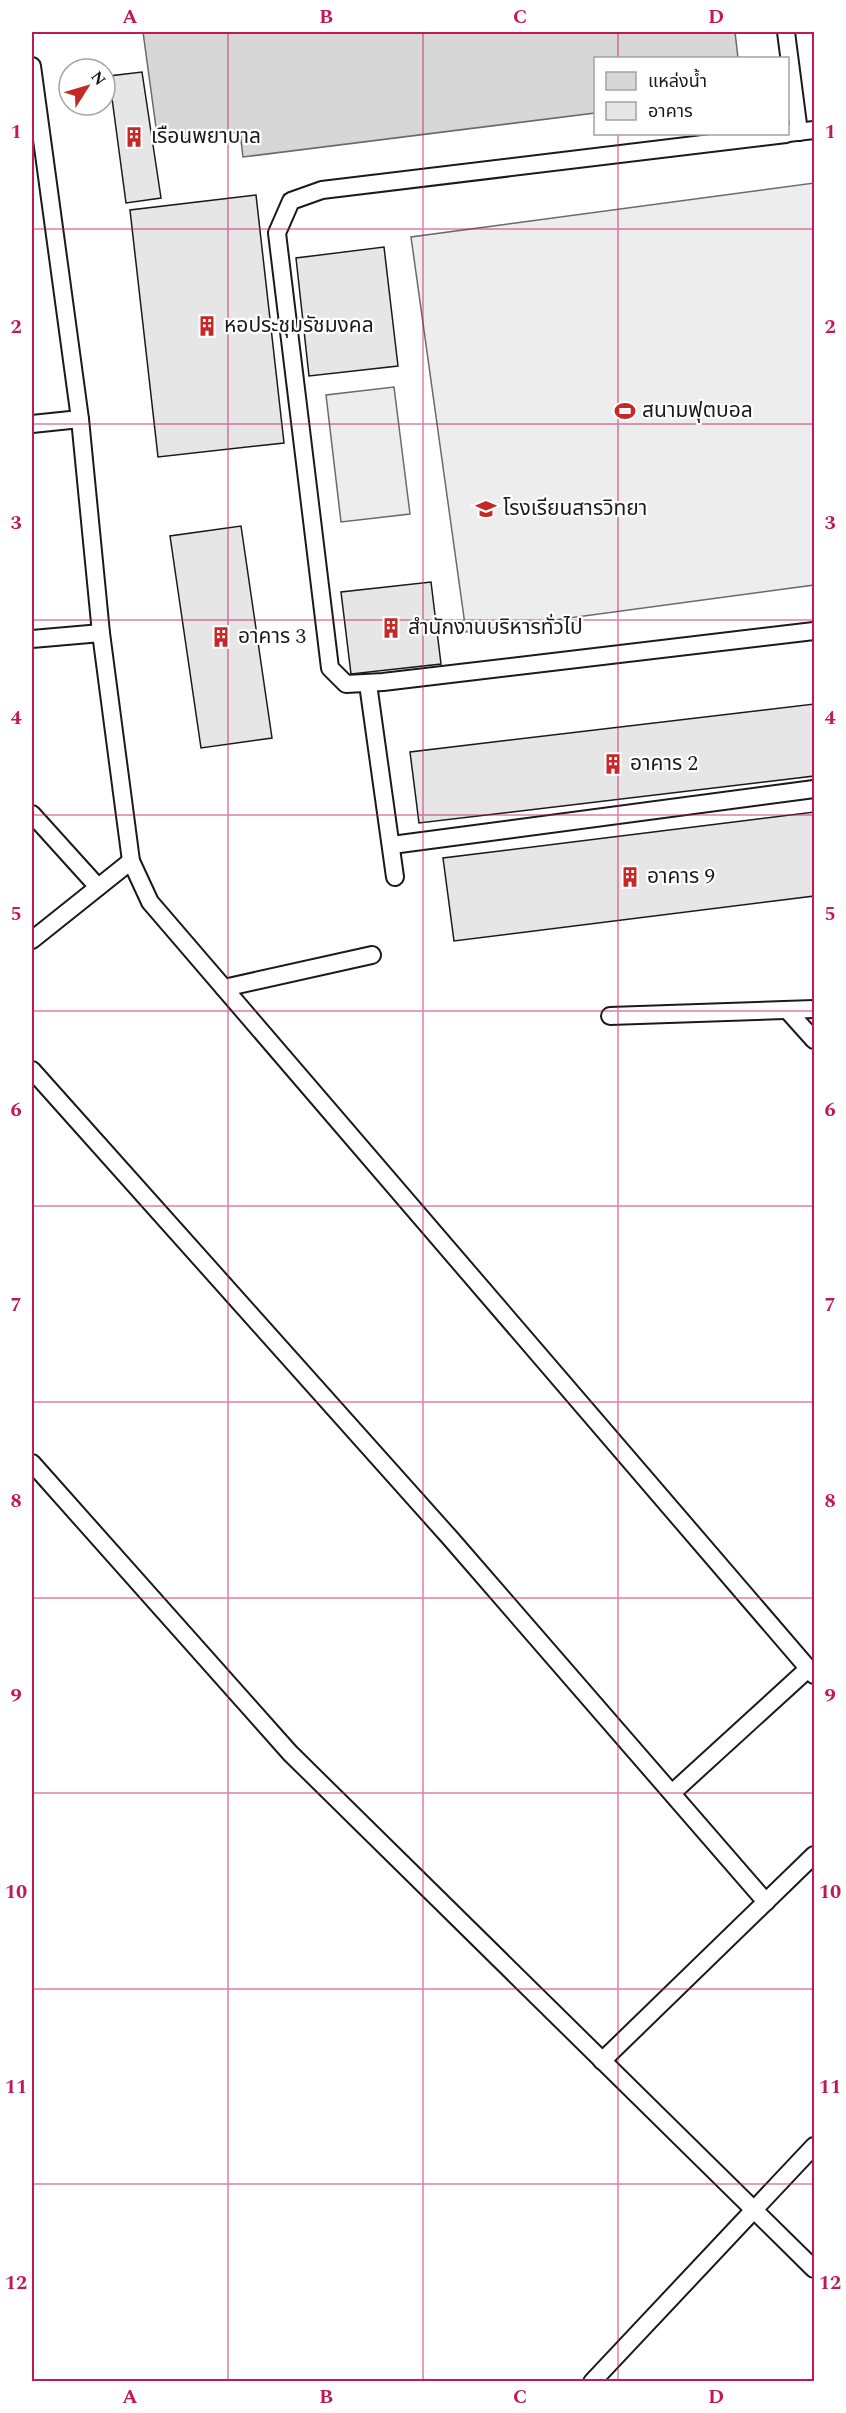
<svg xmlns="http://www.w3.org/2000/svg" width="846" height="2413" font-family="Spectral,'Noto Sans Thai',serif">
<rect width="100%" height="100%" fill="#fff"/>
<!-- built -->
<g fill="#ededed" stroke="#6a6a6a" stroke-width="1.5">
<polygon points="814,183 814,585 466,632 411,237"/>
<polygon points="394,387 410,514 341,522 326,395"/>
</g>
<!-- water -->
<polygon fill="#d7d7d7" stroke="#6a6a6a" stroke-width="1.5" points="143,32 735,32 738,58 596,58 595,113 243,157 240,132 158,142"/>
<!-- building -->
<g fill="#e6e6e6" stroke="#1a1a1a" stroke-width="1.5">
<polygon points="142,72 161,198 126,203 109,76"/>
<polygon points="256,195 284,443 158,457 130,210"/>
<polygon points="384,247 398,366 309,376 296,258"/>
<polygon points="241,526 272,738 201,748 170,536"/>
<polygon points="431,582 441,664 351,674 341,592"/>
<polygon points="814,704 814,776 419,823 410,752"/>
<polygon points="814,812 814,896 454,941 443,858"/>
</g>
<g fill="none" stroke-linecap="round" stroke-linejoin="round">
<!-- service casing -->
<g stroke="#1a1a1a" stroke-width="20">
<g id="service">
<polyline points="786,32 799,132"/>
<polyline points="32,66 80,419 101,633 131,861 150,902 814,1675"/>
<polyline points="788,133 814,130"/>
<polyline points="786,134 322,190 291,201 277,233 330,668 346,684 383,682 814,631"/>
<polyline points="32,424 80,419"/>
<polyline points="32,639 101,633"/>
<polyline points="368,684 395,877"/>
<polyline points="32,814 98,887"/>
<polyline points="392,845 814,789"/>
<polyline points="32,940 131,861"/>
<polyline points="224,988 372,955"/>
<polyline points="788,1011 814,1040"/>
<polyline points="610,1016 814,1009"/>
<polyline points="32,1070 451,1539 766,1902"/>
<polyline points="32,1463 290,1753 814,2269"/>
<polyline points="672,1793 809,1668"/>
<polyline points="602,2061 814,1855"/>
<polyline points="592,2382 814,2146"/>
</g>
</g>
<!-- service -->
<use href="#service" stroke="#fff" stroke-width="16"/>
</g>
<!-- grid -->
<path fill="none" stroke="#c2185b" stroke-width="1.5" stroke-opacity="0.55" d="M228,32V2382M423,32V2382M618,32V58M618,134V2382M32,229H814M32,424H814M32,620H814M32,815H814M32,1011H814M32,1206H814M32,1402H814M32,1598H814M32,1793H814M32,1989H814M32,2184H814"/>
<!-- icons -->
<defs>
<g id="building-bare" transform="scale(1.62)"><path d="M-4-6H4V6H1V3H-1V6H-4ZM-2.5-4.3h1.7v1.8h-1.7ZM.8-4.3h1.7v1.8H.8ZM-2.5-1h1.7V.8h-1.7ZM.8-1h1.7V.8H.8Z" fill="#c62828" stroke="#fff" stroke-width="2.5" paint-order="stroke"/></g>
<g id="stadium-bare" transform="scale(1.62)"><path d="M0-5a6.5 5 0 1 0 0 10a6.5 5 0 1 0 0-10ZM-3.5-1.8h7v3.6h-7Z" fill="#c62828" stroke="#fff" stroke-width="2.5" paint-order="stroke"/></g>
<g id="school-bare" transform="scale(1.62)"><path d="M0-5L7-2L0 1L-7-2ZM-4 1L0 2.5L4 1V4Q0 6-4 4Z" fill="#c62828" stroke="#fff" stroke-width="2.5" paint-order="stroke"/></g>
</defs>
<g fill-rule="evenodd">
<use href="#building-bare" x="134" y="137"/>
<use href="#building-bare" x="207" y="326"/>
<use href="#stadium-bare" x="625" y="411"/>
<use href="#school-bare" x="486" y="509"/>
<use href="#building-bare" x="391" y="628"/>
<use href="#building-bare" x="221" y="637"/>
<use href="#building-bare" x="613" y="764"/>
<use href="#building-bare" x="630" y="877"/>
</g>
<g text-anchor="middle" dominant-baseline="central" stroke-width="4.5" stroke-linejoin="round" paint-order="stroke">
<!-- poi labels -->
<g font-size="21" fill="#1a1a1a" stroke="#fff" text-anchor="start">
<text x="151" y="137">เรือนพยาบาล</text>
<text x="224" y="326">หอประชุมรัชมงคล</text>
<text x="642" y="411">สนามฟุตบอล</text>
<text x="503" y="509">โรงเรียนสารวิทยา</text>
<text x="408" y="628">สำนักงานบริหารทั่วไป</text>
<text x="238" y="637">อาคาร 3</text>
<text x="630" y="764">อาคาร 2</text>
<text x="647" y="877">อาคาร 9</text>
</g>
</g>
<!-- border -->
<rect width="846" height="2413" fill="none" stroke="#ffffff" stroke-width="66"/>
<!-- legend -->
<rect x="594" y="57" width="195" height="78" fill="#ffffff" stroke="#a3a3a3" stroke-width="1.5"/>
<rect x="606" y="72" width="30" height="18" fill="#d7d7d7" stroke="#a3a3a3" stroke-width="1.5"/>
<text x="648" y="87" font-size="18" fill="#1a1a1a">แหล่งน้ำ</text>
<rect x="606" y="102" width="30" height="18" fill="#e6e6e6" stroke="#a3a3a3" stroke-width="1.5"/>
<text x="648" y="117" font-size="18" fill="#1a1a1a">อาคาร</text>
<!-- north arrow -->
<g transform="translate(87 87) rotate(53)"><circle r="28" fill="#ffffff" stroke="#a3a3a3" stroke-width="1.5"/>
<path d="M0-4.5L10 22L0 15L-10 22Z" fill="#c62828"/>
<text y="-9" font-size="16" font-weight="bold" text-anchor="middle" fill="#1a1a1a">N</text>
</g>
<rect x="33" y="33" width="780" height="2347" fill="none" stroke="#c2185b" stroke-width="2"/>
<g font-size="20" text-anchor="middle" font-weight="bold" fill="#c2185b">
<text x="130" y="23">A</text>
<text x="326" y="23">B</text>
<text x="520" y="23">C</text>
<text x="716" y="23">D</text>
<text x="16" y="138">1</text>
<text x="830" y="138">1</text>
<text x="16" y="333">2</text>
<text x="830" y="333">2</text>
<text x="16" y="529">3</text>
<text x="830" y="529">3</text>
<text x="16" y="724">4</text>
<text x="830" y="724">4</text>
<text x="16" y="920">5</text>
<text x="830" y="920">5</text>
<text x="16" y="1116">6</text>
<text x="830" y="1116">6</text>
<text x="16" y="1311">7</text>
<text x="830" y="1311">7</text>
<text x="16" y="1507">8</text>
<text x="830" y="1507">8</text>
<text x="16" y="1702">9</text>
<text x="830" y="1702">9</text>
<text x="16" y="1898">10</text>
<text x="830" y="1898">10</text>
<text x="16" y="2093">11</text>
<text x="830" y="2093">11</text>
<text x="16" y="2289">12</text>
<text x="830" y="2289">12</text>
<text x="130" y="2403">A</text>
<text x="326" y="2403">B</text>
<text x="520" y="2403">C</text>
<text x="716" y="2403">D</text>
</g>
</svg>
